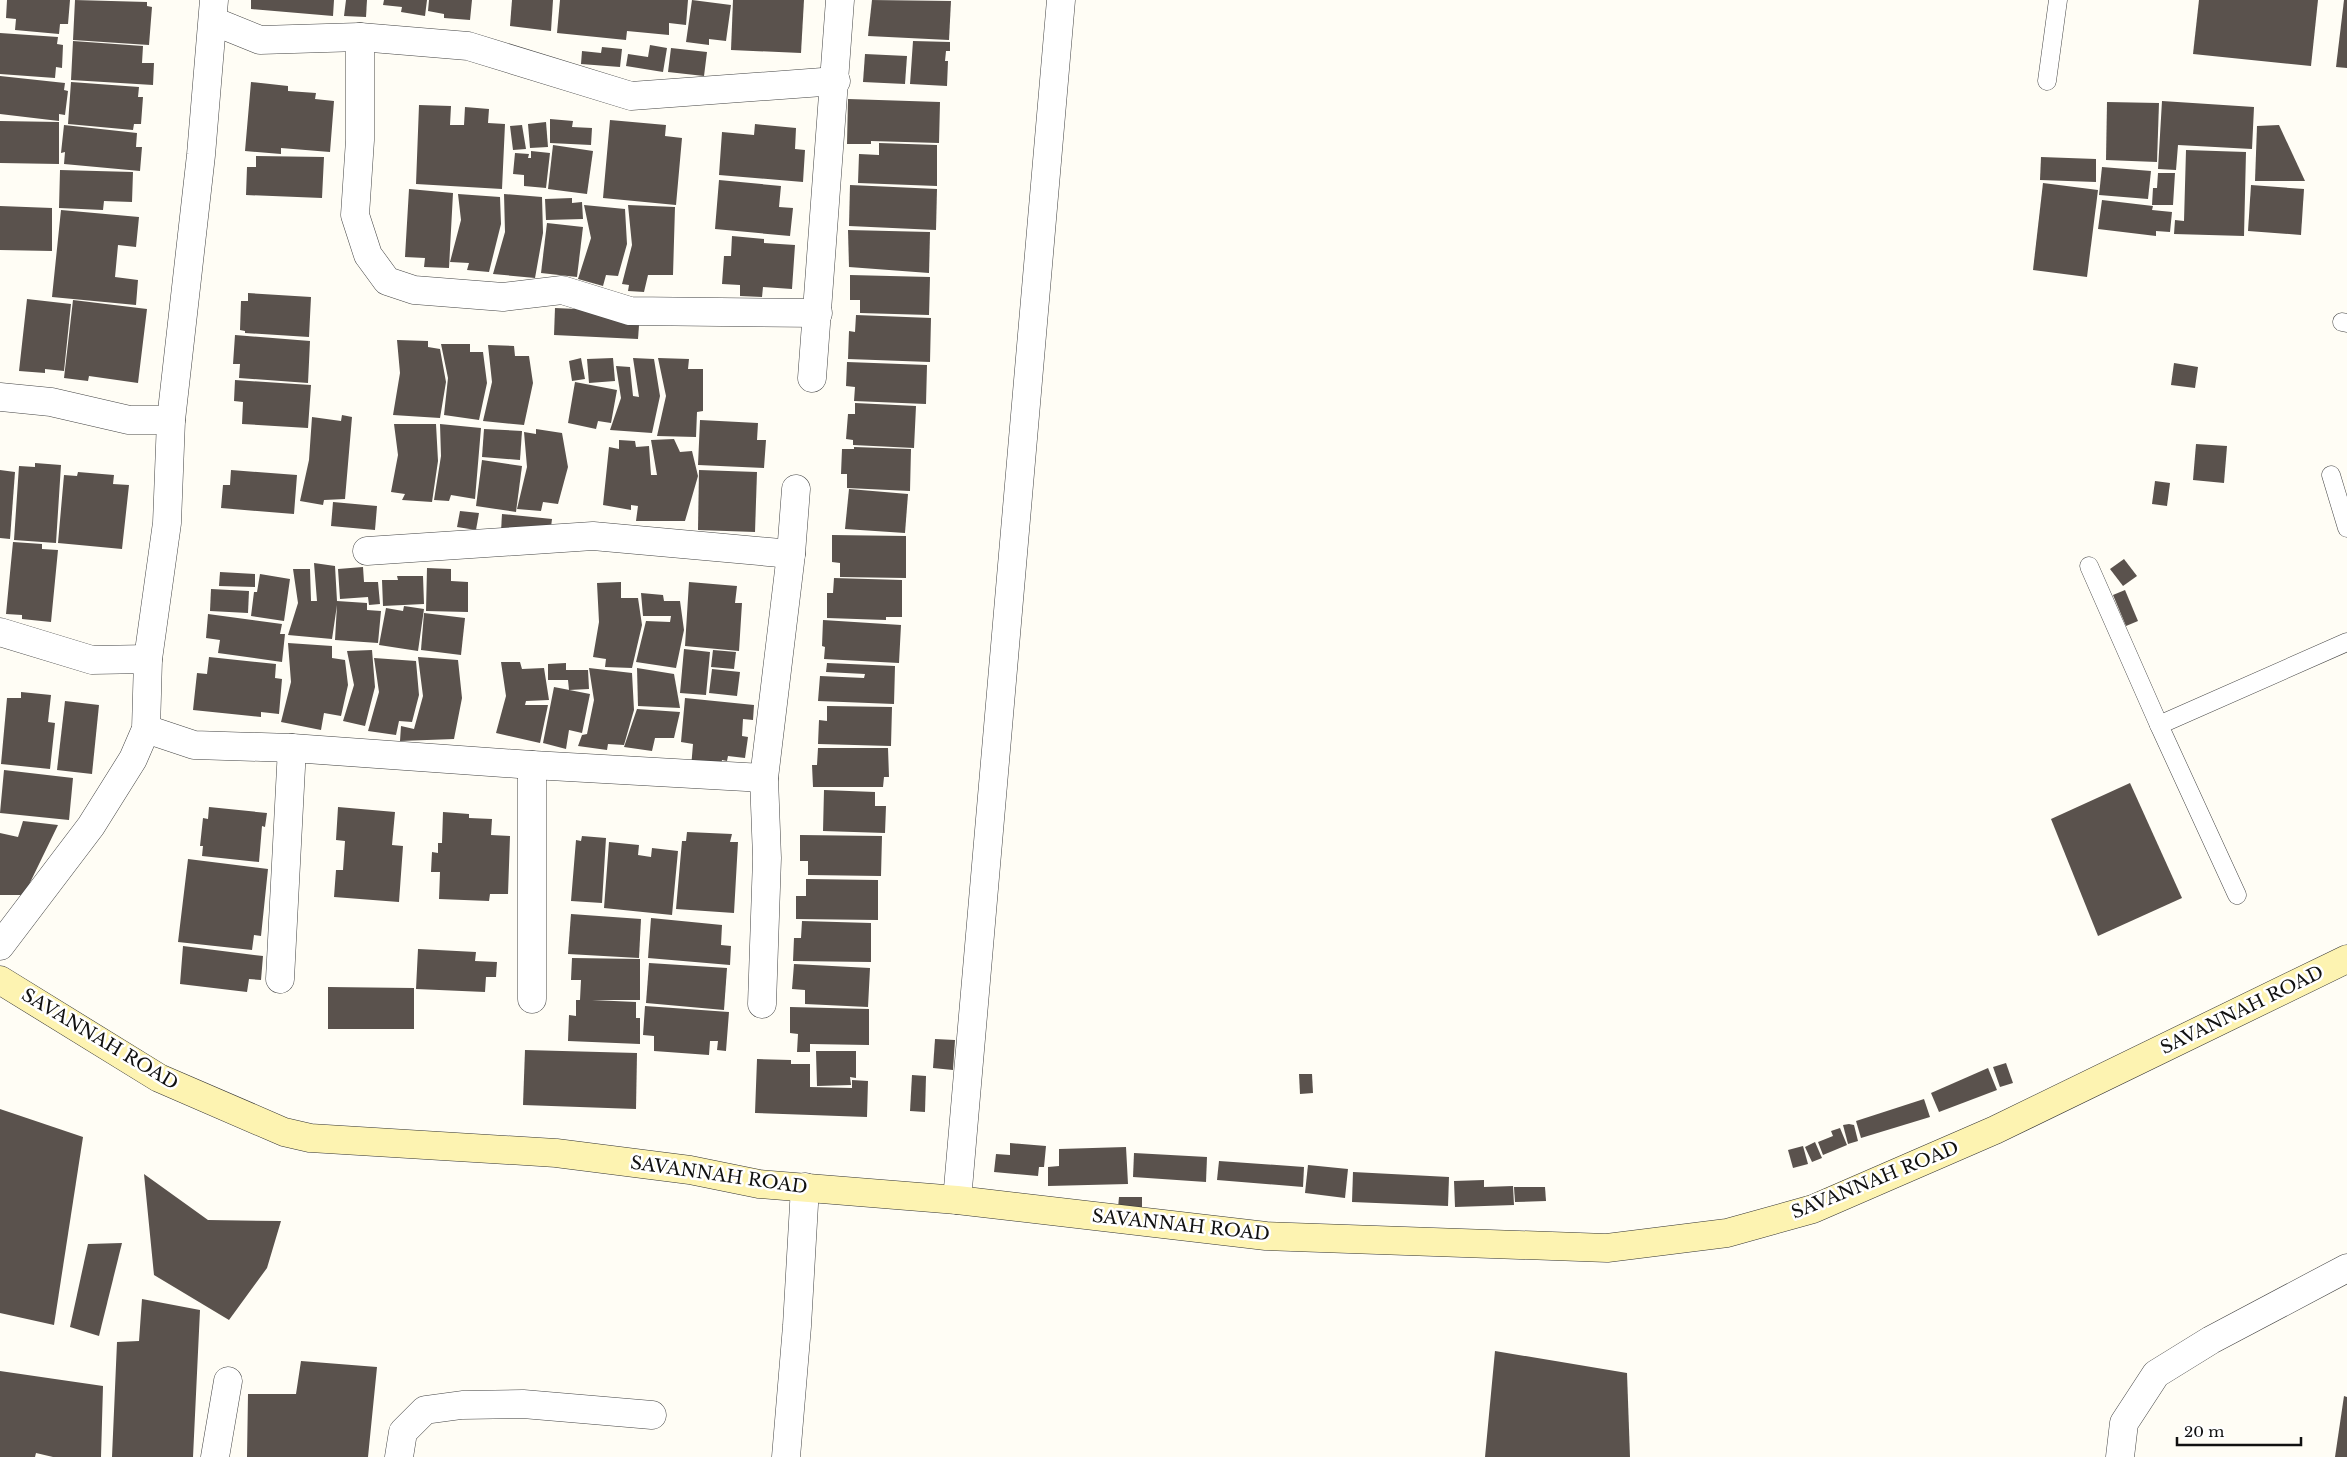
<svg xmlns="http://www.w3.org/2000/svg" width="2347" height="1457" font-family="'Libre Baskerville',serif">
<rect width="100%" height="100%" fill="#fffdf5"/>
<!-- building -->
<g fill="#5a524d">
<polygon points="7,0 70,0 68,24 60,24 59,34 15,30 16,19 6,18"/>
<polygon points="75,0 147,2 147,6 152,7 149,45 73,40"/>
<polygon points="251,0 334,0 333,16 251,9"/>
<polygon points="346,0 367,0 366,17 344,16"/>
<polygon points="384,0 427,0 425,16 401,12 402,7 383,5"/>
<polygon points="429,0 472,0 470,20 444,18 444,14 428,11"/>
<polygon points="512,0 553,0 551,31 510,26"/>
<polygon points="560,0 688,0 686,25 669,23 669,35 627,31 626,40 557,33"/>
<polygon points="692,0 731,5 726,41 709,39 709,45 686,42"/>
<polygon points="733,0 804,0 801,53 731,50"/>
<polygon points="872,0 951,1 949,40 868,36"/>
<polygon points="2199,0 2318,0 2311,66 2193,54"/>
<polygon points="2344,0 2347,0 2347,68 2336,67"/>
<polygon points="0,33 58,37 57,44 63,45 62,68 56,67 55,78 0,74"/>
<polygon points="73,41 143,46 142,63 154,63 153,85 71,80"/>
<polygon points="913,41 950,42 950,51 946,51 945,61 948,61 947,86 910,84"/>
<polygon points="650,45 667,48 663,72 626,66 628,54 648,57"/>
<polygon points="602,47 622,49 620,67 581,64 582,51 601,53"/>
<polygon points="671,48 707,52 704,76 668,72"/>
<polygon points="865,54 907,56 905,84 863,82"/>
<polygon points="0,76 65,83 64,90 68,91 65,115 59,114 59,121 0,114"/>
<polygon points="71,82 139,87 138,97 143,97 141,124 134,124 133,130 68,124"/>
<polygon points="251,82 288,86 288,91 316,93 315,99 334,101 330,152 281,148 281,154 245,151"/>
<polygon points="848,99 940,102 939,143 871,141 871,144 847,144"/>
<polygon points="2162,101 2254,107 2252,149 2178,145 2176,170 2158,169"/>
<polygon points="2107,102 2159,103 2157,162 2106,160"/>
<polygon points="419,105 451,106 450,125 464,125 465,107 489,109 488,123 505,124 502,189 416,184"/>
<polygon points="550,119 573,121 572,127 592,128 591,145 550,143"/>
<polygon points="610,120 666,125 665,136 682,138 676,205 603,198"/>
<polygon points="0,121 59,122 59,164 0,163"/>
<polygon points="546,122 548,147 530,148 528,124"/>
<polygon points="755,124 796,128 795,149 805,150 803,182 719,175 722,132 754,135"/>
<polygon points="64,125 137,133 136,147 142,147 140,171 64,164 65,152 61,153"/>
<polygon points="522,125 526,149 513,150 510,126"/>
<polygon points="2279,125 2305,181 2255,181 2257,126"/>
<polygon points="879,143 937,145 937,186 858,183 859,154 879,155"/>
<polygon points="553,145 593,151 587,194 548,189"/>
<polygon points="2186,150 2246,152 2244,236 2174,234 2175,220 2184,221"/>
<polygon points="531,151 550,153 546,188 524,186 524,175 513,174 515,153 529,154 528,158 531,158"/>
<polygon points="256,156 324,157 322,198 246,195 247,167 256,167"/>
<polygon points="2041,157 2096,159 2096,182 2040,180"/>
<polygon points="2102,167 2151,171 2148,199 2099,195"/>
<polygon points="60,170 133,172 132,202 104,201 103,210 59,208"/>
<polygon points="2158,173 2175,173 2173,205 2152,205 2153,188 2157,188"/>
<polygon points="719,180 781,186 779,207 793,208 790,236 715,229"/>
<polygon points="2043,183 2098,190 2087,277 2033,270"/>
<polygon points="850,185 937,189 936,230 849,226"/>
<polygon points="2251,185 2304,189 2301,235 2248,231"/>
<polygon points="409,189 453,193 449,268 424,267 425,258 405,257"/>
<polygon points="458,194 500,197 501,224 489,272 467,270 469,263 450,262 461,220"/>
<polygon points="504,194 542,197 543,233 535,278 493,274 505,232"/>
<polygon points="572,198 572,203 582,202 583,219 546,220 545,199"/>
<polygon points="2102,200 2153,206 2152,210 2172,212 2170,232 2156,231 2156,236 2098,229"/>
<polygon points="584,205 625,209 627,244 618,276 606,275 603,286 578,279 591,238"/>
<polygon points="628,205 675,207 673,275 648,275 644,292 628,291 629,285 622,284 632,245"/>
<polygon points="0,206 52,208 52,251 0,250"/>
<polygon points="61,210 139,217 136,247 118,245 115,277 138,280 136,305 52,297"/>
<polygon points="547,223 583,227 577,277 541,273"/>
<polygon points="848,230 930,232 929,273 849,267"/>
<polygon points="732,236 764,239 764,243 795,245 792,289 763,287 762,297 740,296 740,285 722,284 724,256 731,256"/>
<polygon points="850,275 930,277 929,315 860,313 860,300 850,300"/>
<polygon points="248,293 311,297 309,337 245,333 245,331 240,330 241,301 248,301"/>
<polygon points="27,299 71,304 64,371 45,369 45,373 19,371"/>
<polygon points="73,300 147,309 138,383 89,376 88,381 64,378"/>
<polygon points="555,308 640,312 638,339 554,335"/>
<polygon points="856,315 931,318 930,362 848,359 849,331 855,332"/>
<polygon points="235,335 310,341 308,383 239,378 240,364 233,364"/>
<polygon points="397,340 428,341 428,347 440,349 446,382 440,418 393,415 400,373"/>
<polygon points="441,344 470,344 470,352 483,352 487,383 479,420 444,415 448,378"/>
<polygon points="488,345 514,346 515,356 529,356 533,383 524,425 483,421 492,382"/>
<polygon points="581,358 585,379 572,381 569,361"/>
<polygon points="613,358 615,381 589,383 587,359"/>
<polygon points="633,358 654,359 660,396 652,433 610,430 621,398 616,366 630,367 633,396 639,397"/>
<polygon points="658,358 689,359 688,369 703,369 703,411 697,412 696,437 657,436 666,396"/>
<polygon points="847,362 927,365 926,404 854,401 855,387 846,386"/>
<polygon points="2174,363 2198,367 2195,388 2171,385"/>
<polygon points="235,380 311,385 308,428 242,424 243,402 234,401"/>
<polygon points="575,382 617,390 611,423 598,421 596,429 568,423"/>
<polygon points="855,403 916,406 914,448 853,445 853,440 846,439 848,414 855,414"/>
<polygon points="342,415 352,417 345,499 324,500 323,505 300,501 309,460 312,417 341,421"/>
<polygon points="700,420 758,423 757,440 766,440 764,468 698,465"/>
<polygon points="394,424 436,424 438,461 432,502 402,500 405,494 391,492 398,455"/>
<polygon points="440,424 481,428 475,499 451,495 449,501 434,500 441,456"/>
<polygon points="484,429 522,431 520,460 482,457"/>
<polygon points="536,429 562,433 568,467 558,504 543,502 541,511 517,509 527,467 524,432 536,434"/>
<polygon points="674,439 680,452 692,451 698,476 685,521 636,521 638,506 631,505 631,510 603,505 609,447 619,449 619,440 635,441 636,447 649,446 651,475 657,475 651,440"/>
<polygon points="2196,444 2227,446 2224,483 2193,480"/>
<polygon points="854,447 911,449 910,491 847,488 847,474 841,474 842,449 854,449"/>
<polygon points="482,460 522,466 516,512 476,506"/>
<polygon points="35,463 61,465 56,543 14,540 19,466 35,467"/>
<polygon points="0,470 15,472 10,539 0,538"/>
<polygon points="231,470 297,475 294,514 221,508 223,485 230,485"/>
<polygon points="699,470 757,472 755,532 698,530"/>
<polygon points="78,472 114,475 113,484 129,485 122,549 58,543 64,475 77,476"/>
<polygon points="2155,481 2170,483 2167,506 2152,504"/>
<polygon points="849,489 908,494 905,533 845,529"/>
<polygon points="333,502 377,506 375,530 331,526"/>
<polygon points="460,511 479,513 476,530 457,527"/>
<polygon points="502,514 552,519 550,535 501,531"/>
<polygon points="832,535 906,536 906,578 840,577 840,563 832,562"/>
<polygon points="13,542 42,544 42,549 58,550 51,622 22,619 22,615 6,614"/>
<polygon points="2124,559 2137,576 2123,586 2110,569"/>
<polygon points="314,563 335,566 337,601 367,603 367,610 381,611 378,643 335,640 337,605 332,639 288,635 298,603 293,569 310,569 311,601 317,601"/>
<polygon points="363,567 364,582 378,582 380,604 369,605 368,597 340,599 338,569"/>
<polygon points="427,568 451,569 451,581 468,582 468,612 426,611"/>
<polygon points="220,572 255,574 255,587 219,586"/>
<polygon points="260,574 290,579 284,621 251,616 254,592 257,592"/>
<polygon points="397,576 423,576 424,604 383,606 382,580 398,580"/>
<polygon points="834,578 902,580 902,617 886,617 886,620 827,618 827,593 833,593"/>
<polygon points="621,582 621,598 638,598 642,625 632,668 605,667 606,659 593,657 599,622 597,583"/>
<polygon points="689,582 737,586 735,603 742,603 739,651 685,646"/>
<polygon points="211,589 249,591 248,613 210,611"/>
<polygon points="2125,590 2138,621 2126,626 2113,595"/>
<polygon points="641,593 663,595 664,601 680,601 684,630 676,668 636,662 646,621 670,622 671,616 643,616"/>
<polygon points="404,606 424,609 418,651 379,645 386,608 403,611"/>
<polygon points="424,613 465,618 461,655 421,650"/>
<polygon points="208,614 282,624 280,634 285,634 282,662 218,653 220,640 206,638"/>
<polygon points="823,620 901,625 899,663 824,659 825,647 822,646"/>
<polygon points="288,643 332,646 332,658 345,660 348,685 341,716 324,713 321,730 281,722 291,682"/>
<polygon points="684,649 710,652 706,695 680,693"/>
<polygon points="372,650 375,687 365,726 343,721 354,685 347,651"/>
<polygon points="713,650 736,652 734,669 711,667"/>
<polygon points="209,657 276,664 275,678 282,679 279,714 261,712 261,717 193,710 197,673 207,674"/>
<polygon points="418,657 458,660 462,698 454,739 400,741 401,726 414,729 423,696"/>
<polygon points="374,658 416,661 419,695 412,722 399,721 396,735 368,731 379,692"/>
<polygon points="501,662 520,662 522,669 544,668 549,700 526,701 525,705 548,705 540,743 496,733 506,696"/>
<polygon points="566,663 566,670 588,670 589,689 569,690 568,680 548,680 548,664"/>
<polygon points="827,663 895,666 894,704 818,701 820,676 864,678 865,674 826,672"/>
<polygon points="589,668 632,673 634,710 624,745 608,744 607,750 578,746 582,735 587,734 594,700"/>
<polygon points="637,668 674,674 680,708 638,706"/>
<polygon points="712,669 740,672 737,696 709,693"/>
<polygon points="554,687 590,694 582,733 569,730 566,749 543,743"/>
<polygon points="21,692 51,695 48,722 55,723 50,769 1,764 7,698 21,698"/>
<polygon points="685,698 754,705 753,720 743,719 742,736 748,737 745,758 728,756 727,761 722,760 720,772 691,768 693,744 681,742"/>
<polygon points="65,701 99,705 92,774 57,770"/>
<polygon points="827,706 892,707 891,746 818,744 819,720 827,721"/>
<polygon points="637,709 680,712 674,738 655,738 652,751 624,747"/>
<polygon points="818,748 888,748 889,777 884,777 883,787 813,787 812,765 817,765"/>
<polygon points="4,770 73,778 69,820 0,813"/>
<polygon points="2130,783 2182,898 2098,936 2051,819"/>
<polygon points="824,790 875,792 875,806 886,806 885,833 823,831"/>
<polygon points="209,807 267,813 265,827 262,826 259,862 202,856 203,846 200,846 203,818 208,819"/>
<polygon points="338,807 395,812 392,845 403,846 399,902 334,897 336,870 343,870 345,841 336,840"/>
<polygon points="443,812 469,814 469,818 492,819 491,835 510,836 508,894 490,894 489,901 439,899 440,872 431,872 432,852 438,853 438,843 442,843"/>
<polygon points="23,821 58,825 24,895 0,895 0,833 18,837"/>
<polygon points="687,832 732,834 730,842 738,842 734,913 676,909 682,841 686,841"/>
<polygon points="800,835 882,836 881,876 808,875 808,861 800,861"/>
<polygon points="582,836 606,838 602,903 571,901 576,840 581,841"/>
<polygon points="609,842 639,845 638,855 651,857 652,848 678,851 672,915 604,908"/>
<polygon points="188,859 268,869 261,936 254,935 252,950 178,942"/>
<polygon points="806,879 878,880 878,920 796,919 796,896 806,896"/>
<polygon points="571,914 641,919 639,958 568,954"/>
<polygon points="651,918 722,925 721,945 731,946 730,965 648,958"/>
<polygon points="802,921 871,923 871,962 793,961 794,938 801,938"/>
<polygon points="183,946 263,956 261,980 249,979 247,992 180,984"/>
<polygon points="418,949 476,952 475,961 497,962 496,977 486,977 485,992 416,989"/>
<polygon points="572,958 640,959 640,1000 592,1000 636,1002 636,1018 640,1018 640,1044 568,1041 569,1015 576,1016 576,1000 580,1000 581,980 571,980"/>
<polygon points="649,963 727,968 724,1010 646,1003"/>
<polygon points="794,964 870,968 868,1007 805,1004 805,990 792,989"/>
<polygon points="328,987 414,988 414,1029 328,1029"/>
<polygon points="645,1006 729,1012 726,1051 717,1050 718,1041 710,1041 709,1055 654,1051 654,1036 643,1035"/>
<polygon points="790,1007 869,1009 869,1045 810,1044 810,1052 797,1052 798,1034 790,1033"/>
<polygon points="935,1039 955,1040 953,1070 933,1068"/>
<polygon points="525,1050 637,1053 636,1109 523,1105"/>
<polygon points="816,1051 856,1051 856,1078 850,1077 851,1085 817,1086"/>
<polygon points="757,1059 791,1060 791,1064 810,1064 810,1087 852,1088 852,1080 868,1081 867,1117 755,1113"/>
<polygon points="2006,1063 2013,1083 2000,1087 1993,1067"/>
<polygon points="1988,1068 1997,1090 1939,1112 1931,1093"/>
<polygon points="1299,1074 1312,1074 1313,1093 1300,1094"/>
<polygon points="912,1075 926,1076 925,1112 910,1111"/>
<polygon points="1924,1099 1930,1117 1861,1138 1856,1121"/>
<polygon points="0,1109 83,1137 54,1325 0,1313"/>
<polygon points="1849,1124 1854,1125 1858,1141 1848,1144 1843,1125"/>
<polygon points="1840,1128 1847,1145 1823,1155 1818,1142 1833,1136 1831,1131"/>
<polygon points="1815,1142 1822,1158 1812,1162 1805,1147"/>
<polygon points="1010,1143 1046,1146 1044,1167 1039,1167 1038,1176 994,1172 996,1154 1010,1155"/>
<polygon points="1803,1146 1808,1164 1793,1168 1788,1150"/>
<polygon points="1126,1147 1128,1184 1048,1186 1048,1167 1059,1166 1059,1149"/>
<polygon points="1134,1153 1207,1157 1206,1182 1133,1177"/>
<polygon points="1219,1161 1304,1167 1303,1187 1217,1180"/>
<polygon points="1308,1165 1348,1169 1345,1198 1305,1193"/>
<polygon points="1353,1172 1449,1177 1448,1206 1352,1202"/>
<polygon points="144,1174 208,1220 281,1221 267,1268 229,1320 154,1275"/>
<polygon points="1484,1180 1484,1187 1513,1186 1514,1205 1455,1207 1454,1181"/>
<polygon points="1514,1187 1545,1187 1546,1201 1515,1202"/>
<polygon points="1119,1197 1142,1197 1142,1209 1118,1208"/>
<polygon points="122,1243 99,1336 70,1327 88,1244"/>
<polygon points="142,1299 200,1310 193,1457 112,1457 117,1342 139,1341"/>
<polygon points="1495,1351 1627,1373 1630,1457 1485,1457"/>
<polygon points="301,1361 377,1367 368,1457 247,1457 248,1394 296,1394"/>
<polygon points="0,1371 103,1386 101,1457 53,1457 36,1453 35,1457 0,1457"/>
<polygon points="2344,1396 2347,1397 2347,1457 2335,1457"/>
</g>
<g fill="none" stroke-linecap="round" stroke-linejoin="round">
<!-- lane casing -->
<g stroke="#444" stroke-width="19">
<g id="lane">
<polyline points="2047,81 2058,0"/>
<polyline points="2342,322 2347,323"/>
<polyline points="2331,475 2347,528"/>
<polyline points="2089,566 2159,725"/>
<polyline points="2237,895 2159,725 2347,642"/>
</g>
</g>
<!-- street casing -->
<g stroke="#444" stroke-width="29">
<g id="street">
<polyline points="213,21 260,40 360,37 468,46 631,96 836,81"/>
<polyline points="360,37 360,140 355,215 368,255 387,281 414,290 503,297 562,290 630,311 818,313"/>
<polyline points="812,378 840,0"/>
<polyline points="0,397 51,402 129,420 171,420"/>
<polyline points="367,551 593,536 791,554"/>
<polyline points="0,632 92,660 148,659"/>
<polyline points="146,729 194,745 292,748 532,765 764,778"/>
<polyline points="0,946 91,826 133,759 146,729 148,659 167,523 171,420 201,155 214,0"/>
<polyline points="280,979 292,748"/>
<polyline points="532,999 532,765"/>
<polyline points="762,1004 767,858 764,778 791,554 796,489"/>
<polyline points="957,1200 1061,0"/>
<polyline points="215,1457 228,1381"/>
<polyline points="399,1457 403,1432 425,1410 462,1405 523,1404 652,1415"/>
<polyline points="786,1457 797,1326 805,1187"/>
<polyline points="2120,1457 2124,1423 2156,1374 2211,1340 2347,1268"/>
</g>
</g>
<!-- secondary casing -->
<g stroke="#333" stroke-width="29">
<polyline id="secondary" points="0,980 159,1078 284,1132 310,1138 556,1153 690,1170 759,1184 957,1200 1266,1236 1607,1248 1727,1233 1813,1209 1995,1130 2347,959"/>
</g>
<!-- lane -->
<use href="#lane" stroke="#fff" stroke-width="18"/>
<!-- street -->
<use href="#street" stroke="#fff" stroke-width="28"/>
<!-- secondary -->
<use href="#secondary" stroke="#fdf3b1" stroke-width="28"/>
</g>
<g text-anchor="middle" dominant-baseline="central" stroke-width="5" stroke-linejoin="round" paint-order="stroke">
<!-- street labels -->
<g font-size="18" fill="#111" stroke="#fff">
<text transform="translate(2242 1010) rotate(-26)">SAVANNAH ROAD</text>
<text transform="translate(100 1039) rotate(31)">SAVANNAH ROAD</text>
<text transform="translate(719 1175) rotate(8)">SAVANNAH ROAD</text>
<text transform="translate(1875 1180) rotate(-22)">SAVANNAH ROAD</text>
<text transform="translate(1181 1225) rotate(6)">SAVANNAH ROAD</text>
</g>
</g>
<!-- scale -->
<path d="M2177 1437v8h124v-8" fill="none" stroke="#111111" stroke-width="2.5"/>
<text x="2184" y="1437" font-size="15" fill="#111111" stroke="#ffffff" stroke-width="4" paint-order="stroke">20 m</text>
</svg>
